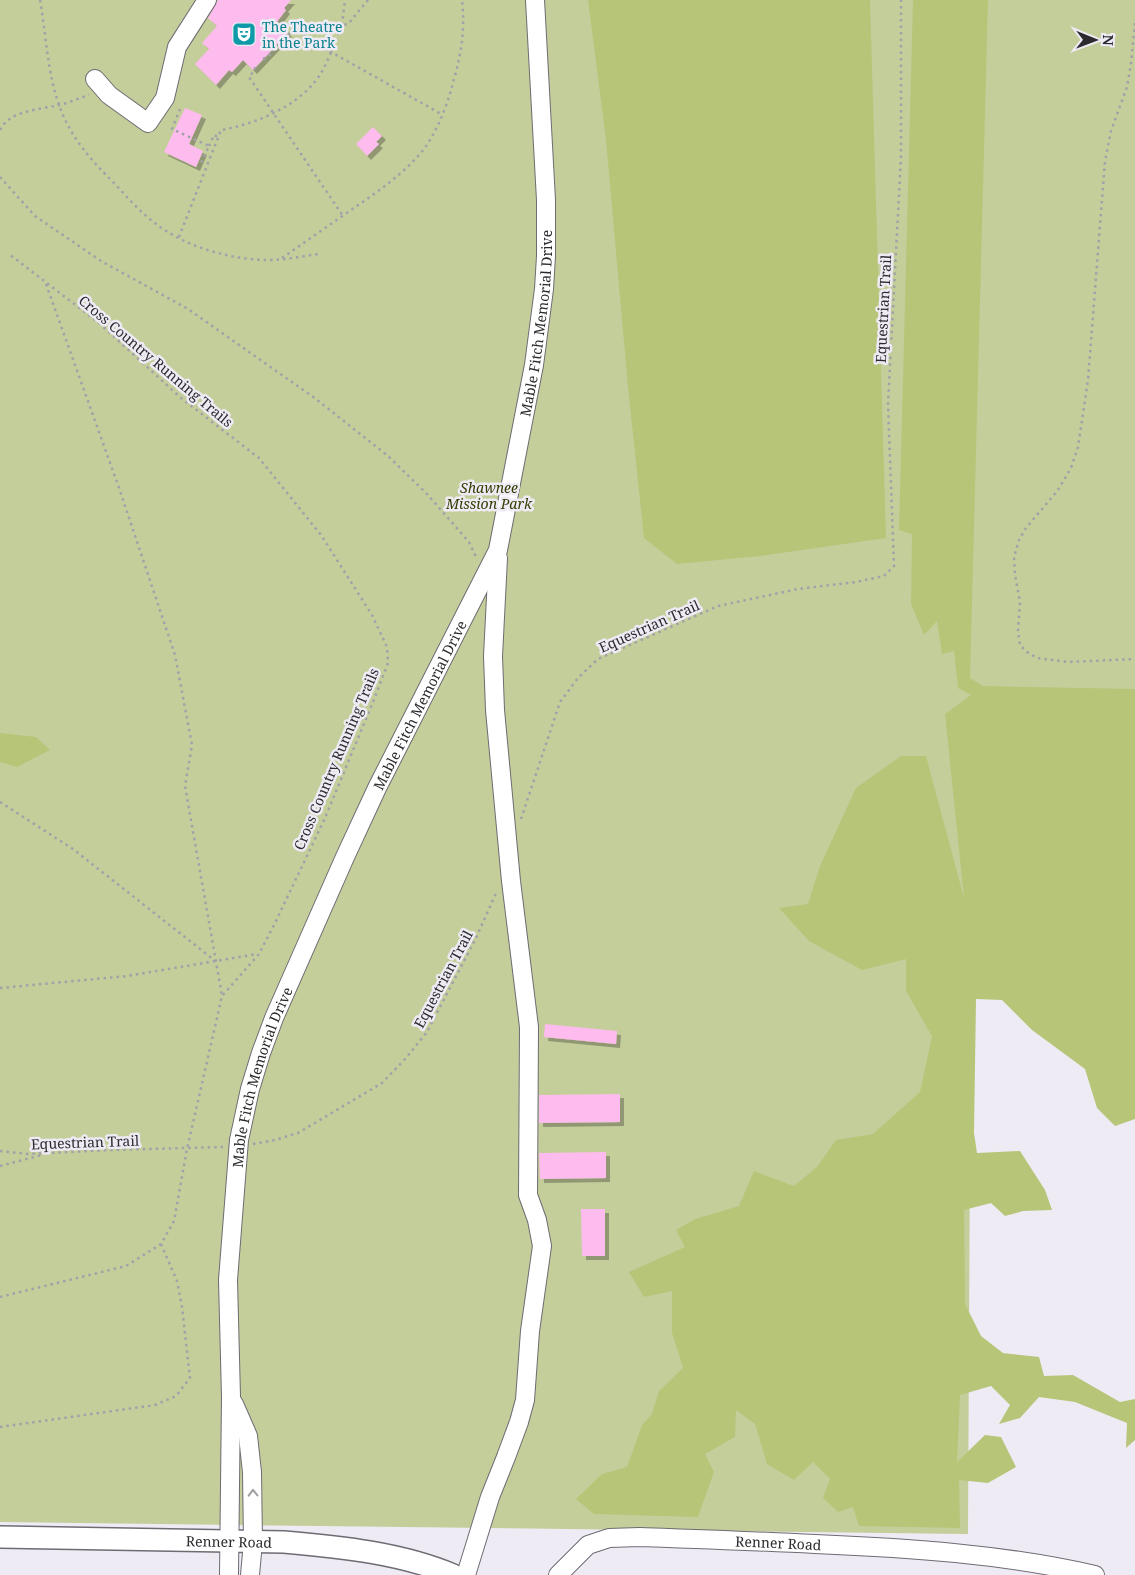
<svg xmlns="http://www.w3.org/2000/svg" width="1135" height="1575" font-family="'Noto Serif',serif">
<defs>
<filter id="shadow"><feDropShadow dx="4" dy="4" stdDeviation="0" flood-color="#0004"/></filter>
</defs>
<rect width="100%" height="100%" fill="#eeebf5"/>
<!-- green -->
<polygon fill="#c4ce9b" points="0,0 1135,0 1135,970 971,952 968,1534 0,1522"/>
<!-- forest -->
<g fill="#b7c579">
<polygon points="588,0 870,0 886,538 760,556 677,564 644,538 628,387 606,140"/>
<polygon points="913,0 988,0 970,678 983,686 1135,689 1135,1119 1115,1126 1097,1108 1085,1069 1032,1030 1002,1000 976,999 974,1133 977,1153 1020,1151 1045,1190 1052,1210 1023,1211 1005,1216 991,1203 964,1210 965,1304 981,1336 1003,1353 1039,1357 1044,1376 1073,1375 1120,1402 1135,1399 1135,1440 1126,1448 1127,1423 1075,1402 1039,1397 1020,1418 999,1424 1010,1405 991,1386 960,1395 957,1462 985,1435 1001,1437 1016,1467 988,1483 959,1480 960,1528 859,1526 853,1507 838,1512 823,1498 830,1479 813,1462 794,1480 767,1464 755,1424 736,1410 735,1437 705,1454 714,1472 698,1517 594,1514 576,1499 602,1474 627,1467 642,1425 652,1414 659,1391 683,1368 672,1333 672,1291 644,1297 629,1272 685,1247 676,1230 695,1219 739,1206 754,1171 794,1186 817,1167 836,1140 873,1134 920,1092 932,1036 906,991 906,959 862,970 809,941 779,908 808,904 820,866 856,788 901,756 926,756 964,898 945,714 971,695 958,688 954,651 942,654 937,621 924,635 911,604 912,534 899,530"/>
<polygon points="0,733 36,737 50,750 17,767 0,762"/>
</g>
<!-- building -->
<g fill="#febbee" filter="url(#shadow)">
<polygon points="218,0 291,0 284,8 286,10 276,23 288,33 253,70 243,60 232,72 229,70 216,85 195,64 209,49 202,43 217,26 208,18"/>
<polygon points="185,108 202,115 189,144 203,151 196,167 164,152"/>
<polygon points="373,127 382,136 376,142 379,144 367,156 356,144"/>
<polygon points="545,1024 617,1031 616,1044 544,1037"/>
<polygon points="620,1094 620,1122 539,1123 539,1095"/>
<polygon points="606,1152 606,1178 540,1179 539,1153"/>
<polygon points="581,1209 605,1209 605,1256 582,1256"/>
</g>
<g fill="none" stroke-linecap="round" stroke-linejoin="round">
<!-- minor casing -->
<g stroke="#6e6b73" stroke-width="20">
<g id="minor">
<polyline points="95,79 109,95 148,123 165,98 177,47 207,0"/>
<polyline points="234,1404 248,1436 252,1472 253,1542 250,1575"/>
<path id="s1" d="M229,1575L231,1397L228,1280L239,1140L250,1089L261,1053L274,1018L345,857L377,788L498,550L534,365L544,289L546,256V200L535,0"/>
<polyline points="466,1575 490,1497 506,1457 519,1422 525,1400 530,1331 542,1246 537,1220 528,1195 529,1027 511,881 495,710 493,656 498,558"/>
<path id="s2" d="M558,1575L588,1545L609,1538L640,1537C698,1539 757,1541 815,1544C909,1548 1003,1554 1095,1575"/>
</g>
</g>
<!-- major casing -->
<g stroke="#6e6b73" stroke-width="24">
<g id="major">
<path id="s3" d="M0,1537L284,1542C341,1547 401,1553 453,1575"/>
</g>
</g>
<!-- path -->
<g stroke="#a3a1a8" stroke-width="2.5" stroke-dasharray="2.5 4" stroke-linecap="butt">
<path d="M40,0C47,39 47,78 63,115C75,143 94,163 115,184C128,198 141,213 156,224C188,248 234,261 274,260C289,259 304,256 319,254"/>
<polyline points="368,0 348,24 342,25 331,52 443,115"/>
<polyline points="1135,23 1131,64 1127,87 1111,131 1105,161 1088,380 1078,447 1071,468 1058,490 1026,528 1019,540 1014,557 1015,575 1020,602 1018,631 1020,645 1027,652 1037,658 1068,662 1135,659"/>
<polyline points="342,25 345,0"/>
<path d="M263,59C270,56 274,51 277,44"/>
<polyline points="255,67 255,70 249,77 343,216"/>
<polyline points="180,109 172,129 209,146 200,165"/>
<path d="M0,130C10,110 39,110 59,105C69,103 79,98 89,95"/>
<polyline points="209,146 214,135 218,137"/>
<polyline points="0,177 35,216 101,261 188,309 316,399 388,456 427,494 469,542 477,559"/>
<path d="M179,237L221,130C256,124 302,105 321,73C325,67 328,59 331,52L294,29L288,35L285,36"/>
<path d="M282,258C305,242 328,226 351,210C377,192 404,174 424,149C439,128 448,103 454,79C462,51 465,29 462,0"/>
<polyline points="46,284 118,485 175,655 192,745 185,786 222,996"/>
<polyline points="0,802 73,849 214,960"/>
<polyline points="521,819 560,702 578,678 598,659 718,606 798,589 856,582 884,576 894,566 888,404 901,157 901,0"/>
<polyline points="0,988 127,976 257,954"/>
<polyline points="253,1144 275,1140 298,1133 382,1083 406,1058 427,1032 476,938 496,893"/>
<polyline points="0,1151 28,1154 111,1150 223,1147"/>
<polyline points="0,1166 42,1155"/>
<polyline points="0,1297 126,1266 161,1244 174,1221 187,1149 222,996 259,954 275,923 325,818 373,702 388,663 387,647 372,615 321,535 259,458 181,398 99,323 9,254"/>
<polyline points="0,1427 155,1405 176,1396 190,1378 182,1307 177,1281 161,1244"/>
</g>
<!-- minor -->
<use href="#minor" stroke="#fff" stroke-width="18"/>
<!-- major -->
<use href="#major" stroke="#fff" stroke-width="21"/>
</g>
<!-- one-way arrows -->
<defs><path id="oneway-chevron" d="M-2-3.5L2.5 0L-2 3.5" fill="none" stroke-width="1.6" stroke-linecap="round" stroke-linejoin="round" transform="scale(1.25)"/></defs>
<use stroke="#a09fa1" href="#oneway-chevron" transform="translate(253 1493) rotate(-91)"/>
<!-- icons -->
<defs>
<g id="theatre-square" transform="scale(1.25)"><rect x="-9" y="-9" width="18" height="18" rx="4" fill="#0f9aa8" stroke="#eeebf5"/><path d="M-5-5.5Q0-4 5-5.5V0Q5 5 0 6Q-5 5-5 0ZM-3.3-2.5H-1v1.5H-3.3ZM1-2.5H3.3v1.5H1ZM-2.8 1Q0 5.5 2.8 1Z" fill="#fff"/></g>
</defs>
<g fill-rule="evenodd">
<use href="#theatre-square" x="244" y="34"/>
</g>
<g text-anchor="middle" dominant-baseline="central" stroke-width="5" stroke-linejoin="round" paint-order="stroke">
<!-- culture labels -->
<g font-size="14" fill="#0d838f" stroke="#eeebf5" text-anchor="start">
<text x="262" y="26">The Theatre<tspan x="262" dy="16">in the Park</tspan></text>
</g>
<!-- street labels -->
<g font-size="14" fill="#2c2a2e" stroke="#eeebf5">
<text transform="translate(883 309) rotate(-87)">Equestrian Trail</text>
<text stroke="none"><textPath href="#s1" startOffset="1312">Mable Fitch Memorial Drive</textPath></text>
<text transform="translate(156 361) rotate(40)">Cross Country Running Trails</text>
<text transform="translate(649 626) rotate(-24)">Equestrian Trail</text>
<text stroke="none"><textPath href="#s1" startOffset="908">Mable Fitch Memorial Drive</textPath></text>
<text transform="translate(336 759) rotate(-67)">Cross Country Running Trails</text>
<text transform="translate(443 979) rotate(-62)">Equestrian Trail</text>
<text stroke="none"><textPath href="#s1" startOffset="502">Mable Fitch Memorial Drive</textPath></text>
<text transform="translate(85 1142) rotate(-2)">Equestrian Trail</text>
<text stroke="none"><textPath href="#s3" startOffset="229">Renner Road</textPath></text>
<text stroke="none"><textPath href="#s2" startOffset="234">Renner Road</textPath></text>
</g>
<!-- park labels -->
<g font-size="14" font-style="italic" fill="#343c00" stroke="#eeebf5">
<text x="489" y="487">Shawnee<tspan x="489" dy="16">Mission Park</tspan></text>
</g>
</g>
<!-- north arrow -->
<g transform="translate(1095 40) rotate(91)" stroke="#eeebf5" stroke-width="4" paint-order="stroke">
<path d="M0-4L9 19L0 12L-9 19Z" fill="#2c2a2e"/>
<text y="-8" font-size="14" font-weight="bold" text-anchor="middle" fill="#2c2a2e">N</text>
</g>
</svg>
